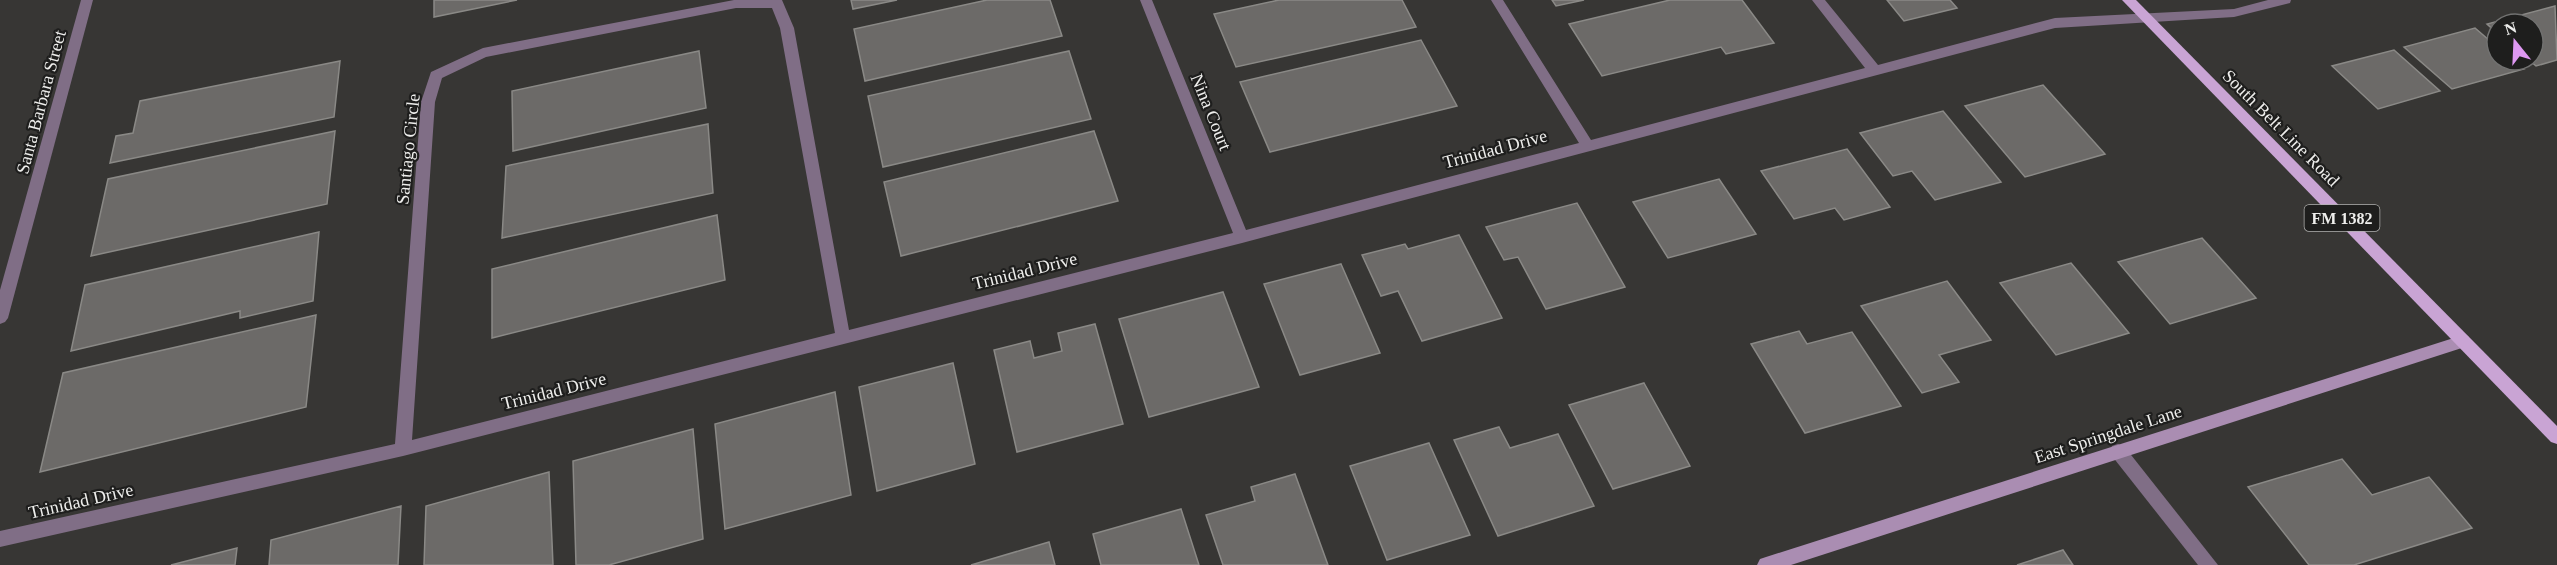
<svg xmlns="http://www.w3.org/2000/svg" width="2557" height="565" font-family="'Times New Roman',serif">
<rect width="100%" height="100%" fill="#373634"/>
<!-- building -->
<g fill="#6c6a68" stroke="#8a8986" stroke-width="1.5">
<polygon points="434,0 517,0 434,17"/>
<polygon points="851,0 897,0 853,9"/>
<polygon points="987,0 1050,0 1062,36 865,81 854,29"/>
<polygon points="1279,0 1402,0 1416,27 1236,67 1214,14"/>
<polygon points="1552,0 1584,0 1556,6"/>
<polygon points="1670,0 1742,0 1774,43 1726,54 1721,47 1602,76 1569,24"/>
<polygon points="1887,0 1950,0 1957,8 1904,21"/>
<polygon points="2555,6 2557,60 2536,66 2529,60 2533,60 2533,24 2497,24 2497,33 2487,24"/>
<polygon points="2475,28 2497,47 2497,60 2513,60 2524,69 2452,89 2404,47"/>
<polygon points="1421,40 1457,106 1270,152 1240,82"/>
<polygon points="2394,50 2440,91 2378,109 2332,66"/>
<polygon points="699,51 706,108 513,151 512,91"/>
<polygon points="1069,51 1091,119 883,167 868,96"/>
<polygon points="340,61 334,117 110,163 116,136 133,133 140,101"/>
<polygon points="2043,85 2105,154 2025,177 1965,106"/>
<polygon points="1943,111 2001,182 1935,200 1912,171 1893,176 1860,133"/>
<polygon points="708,124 713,193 502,238 506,166"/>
<polygon points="335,131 327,204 91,256 108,179"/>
<polygon points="1094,131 1118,201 901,256 884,182"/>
<polygon points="1847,149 1890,207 1844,220 1835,208 1794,219 1761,171"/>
<polygon points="1719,179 1756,234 1668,258 1633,202"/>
<polygon points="1577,203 1625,287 1546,309 1518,257 1504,260 1486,227"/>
<polygon points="717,215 725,280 492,338 492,269"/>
<polygon points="319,232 313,301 240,318 240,311 71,351 85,285"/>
<polygon points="1459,235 1502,318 1422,341 1398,291 1381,296 1362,255 1405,244 1408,249"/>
<polygon points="2202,238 2256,298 2170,324 2118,262"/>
<polygon points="2071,263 2129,333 2056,355 2000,283"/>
<polygon points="1341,264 1380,353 1300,375 1264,284"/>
<polygon points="1947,281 1991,340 1939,355 1959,382 1922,393 1861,306"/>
<polygon points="1223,292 1259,387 1149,417 1119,319"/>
<polygon points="316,315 306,407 40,472 63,373"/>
<polygon points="1095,324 1123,424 1017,452 994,350 1030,341 1034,358 1062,351 1058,333"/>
<polygon points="1799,331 1807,344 1852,332 1901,406 1805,433 1751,344"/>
<polygon points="953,363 975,464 877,491 859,387"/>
<polygon points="1644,383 1690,466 1613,489 1569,405"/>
<polygon points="835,392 851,495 725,529 715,424"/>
<polygon points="1499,427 1510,448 1558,434 1594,506 1498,536 1454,440"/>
<polygon points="693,429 703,539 609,565 576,565 573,461"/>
<polygon points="1429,443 1470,535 1387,560 1350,466"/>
<polygon points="2342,459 2372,495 2429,477 2472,528 2354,565 2309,565 2248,487"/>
<polygon points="549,472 553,565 424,565 426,506"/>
<polygon points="1295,474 1328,565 1223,565 1206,515 1255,501 1251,487"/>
<polygon points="401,506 398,565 269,565 271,540"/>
<polygon points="1181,509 1199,565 1101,565 1093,534"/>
<polygon points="1049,542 1055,565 971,565"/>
<polygon points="237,548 235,565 171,565"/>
<polygon points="2063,550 2073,565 2017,565"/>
</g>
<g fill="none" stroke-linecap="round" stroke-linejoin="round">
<!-- street -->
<g fill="#806e86" fill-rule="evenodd">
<polygon points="81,0 93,0 8,318 5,322 0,324 0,290"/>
<path d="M734,0H782L794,28L849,330L1233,233L1140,0H1152L1246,230L1579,143L1491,0H1503L1591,140L1865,68L1812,0H1825L1878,65L2055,18L2234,9L2268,0H2291L2290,3L2234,17L2055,28L1242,243L403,456L0,547V531L395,444L421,102L431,72L483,48ZM736,8H772L780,28L835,333L412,440L435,102L442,78L486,57Z"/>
<polygon points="2118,444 2124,446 2218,565 2198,565 2112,456 2110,451 2112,446"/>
</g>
<!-- secondary -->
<polygon fill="#aa8db2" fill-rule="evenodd" points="2463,335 2468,336 2471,341 2468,346 1791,565 1757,565 1760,559 1766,557"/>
<!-- primary -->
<polygon fill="#c9a4d4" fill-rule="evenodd" points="2122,0 2136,0 2557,426 2557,444 2551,442"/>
</g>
<g text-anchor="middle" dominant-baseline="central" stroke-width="4.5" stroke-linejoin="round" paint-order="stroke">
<!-- shield labels -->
<rect fill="#1e1e1d" stroke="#b0b0ae" stroke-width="1.5" x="2304.5" y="205" width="75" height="26" rx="4.5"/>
<g font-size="16" font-weight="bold" fill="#eeeeec">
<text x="2342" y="218">FM 1382</text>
</g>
<!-- street labels -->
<g font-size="18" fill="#eeeeec" stroke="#1e1e1d">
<text transform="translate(41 102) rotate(-75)">Santa Barbara Street</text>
<text transform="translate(1211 112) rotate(68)">Nina Court</text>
<text transform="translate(2281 128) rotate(45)">South Belt Line Road</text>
<text transform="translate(408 149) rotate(-84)">Santiago Circle</text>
<text transform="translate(1495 149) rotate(-15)">Trinidad Drive</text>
<text transform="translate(1025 271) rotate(-14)">Trinidad Drive</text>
<text transform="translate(554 391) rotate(-14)">Trinidad Drive</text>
<text transform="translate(2108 434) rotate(-18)">East Springdale Lane</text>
<text transform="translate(81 501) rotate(-13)">Trinidad Drive</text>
</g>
</g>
<!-- north arrow -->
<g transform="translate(2515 42) rotate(342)"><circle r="28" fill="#1e1e1d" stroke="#717170" stroke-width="1.5"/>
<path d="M0-4.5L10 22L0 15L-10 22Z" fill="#de98f2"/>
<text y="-9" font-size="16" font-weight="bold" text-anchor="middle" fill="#eeeeec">N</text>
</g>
</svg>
